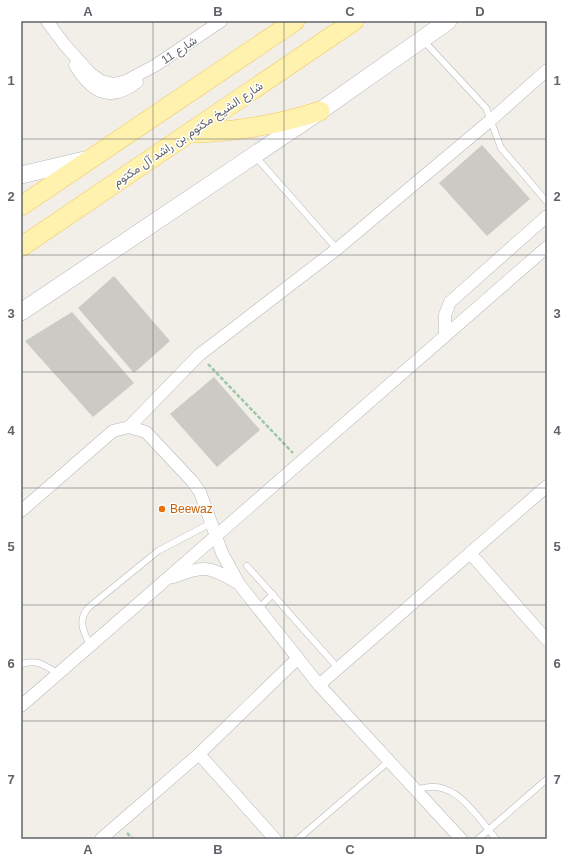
<svg xmlns="http://www.w3.org/2000/svg" width="568" height="860" font-family="Helvetica,Vazirmatn,sans-serif">
<rect width="100%" height="100%" fill="#f1efe8"/>
<!-- building -->
<g fill="#cccac5">
<polygon points="482,145 530,199 487,236 439,183"/>
<polygon points="114,276 170,341 134,373 78,308"/>
<polygon points="72,312 134,383 93,417 25,341"/>
<polygon points="214,377 260,430 217,467 170,414"/>
</g>
<g fill="none" stroke-linecap="round" stroke-linejoin="round">
<!-- lane casing -->
<g stroke="#b5b8bc" stroke-width="7">
<g id="lane">
<polyline points="423,40 486,108 501,148 547,202"/>
<polyline points="255,156 337,249"/>
<polyline points="247,566 338,668"/>
<polyline points="259,608 273,594"/>
<path d="M90,645C84,632 77,621 88,608L158,551L211,523"/>
<path d="M21,664C38,659 43,665 58,673"/>
<path d="M416,790C453,775 475,814 496,839"/>
<polyline points="298,839 389,761"/>
<polyline points="478,839 547,779"/>
</g>
</g>
<!-- street casing -->
<g stroke="#b5b8bc" stroke-width="13">
<g id="street">
<polyline points="47,21 64,44 90,73 101,81 114,84 126,81 156,65 221,21"/>
<path d="M75,65C91,91 109,104 137,82"/>
<polyline points="445,334 445,315 450,302 547,216"/>
<polyline points="129,427 199,355 337,249 492,119 547,70"/>
<polyline points="21,511 113,431 129,427 146,432 192,481 200,492 222,553 239,584 319,685 461,839"/>
<polyline points="470,553 547,640"/>
<path d="M173,577C204,566 207,565 236,582"/>
<polyline points="319,685 547,486"/>
<polyline points="21,706 547,247"/>
<polyline points="199,754 275,839"/>
<polyline points="101,839 199,754 298,658"/>
</g>
</g>
<!-- secondary casing -->
<g stroke="#b6babf" stroke-width="18">
<g id="secondary">
<polyline points="21,175 89,159"/>
<polyline points="21,312 320,111 448,21"/>
</g>
</g>
<!-- primary casing -->
<g stroke="#f2c960" stroke-width="20">
<g id="primary">
<path d="M190,133C235,132 277,125 320,111"/>
<polyline points="21,206 295,21"/>
<polyline points="21,247 354,21"/>
</g>
</g>
<!-- path -->
<g stroke="#9cc7a9" stroke-width="2.5" stroke-dasharray="4 2" stroke-linecap="butt">
<polyline points="208,364 293,453"/>
<polyline points="127,833 133,839"/>
</g>
<!-- lane -->
<use href="#lane" stroke="#fff" stroke-width="6"/>
<!-- street -->
<use href="#street" stroke="#fff" stroke-width="12"/>
<!-- secondary -->
<use href="#secondary" stroke="#fff" stroke-width="17"/>
<!-- primary -->
<use href="#primary" stroke="#fff2af" stroke-width="19"/>
</g>
<!-- grid -->
<path fill="none" stroke="#5f6368" stroke-width="1" stroke-opacity="0.55" d="M153,21V839M284,21V839M415,21V839M21,139H547M21,255H547M21,372H547M21,488H547M21,605H547M21,721H547"/>
<!-- markers -->
<circle fill="#e8710a" stroke="#fff" stroke-width="1.5" cx="162" cy="509" r="4"/>
<g text-anchor="middle" dominant-baseline="central" stroke-width="3" stroke-linejoin="round" paint-order="stroke">
<!-- street labels -->
<g font-size="12" fill="#5f6368" stroke="#fff">
<text transform="translate(179 50) rotate(-34)">شارع 11</text>
<text transform="translate(188 134) rotate(-34)">شارع الشيخ مكتوم بن راشد آل مكتوم</text>
</g>
<!-- food labels -->
<g font-size="12" fill="#c56008" stroke="#fff" text-anchor="start">
<text x="170" y="509">Beewaz</text>
</g>
</g>
<!-- border -->
<rect width="568" height="860" fill="none" stroke="#ffffff" stroke-width="44"/>
<rect x="22" y="22" width="524" height="816" fill="none" stroke="#5f6368" stroke-width="1.5"/>
<g font-size="13" text-anchor="middle" font-weight="bold" fill="#5f6368">
<text x="88" y="16">A</text>
<text x="218" y="16">B</text>
<text x="350" y="16">C</text>
<text x="480" y="16">D</text>
<text x="11" y="85">1</text>
<text x="557" y="85">1</text>
<text x="11" y="201">2</text>
<text x="557" y="201">2</text>
<text x="11" y="318">3</text>
<text x="557" y="318">3</text>
<text x="11" y="435">4</text>
<text x="557" y="435">4</text>
<text x="11" y="551">5</text>
<text x="557" y="551">5</text>
<text x="11" y="668">6</text>
<text x="557" y="668">6</text>
<text x="11" y="784">7</text>
<text x="557" y="784">7</text>
<text x="88" y="854">A</text>
<text x="218" y="854">B</text>
<text x="350" y="854">C</text>
<text x="480" y="854">D</text>
</g>
</svg>
